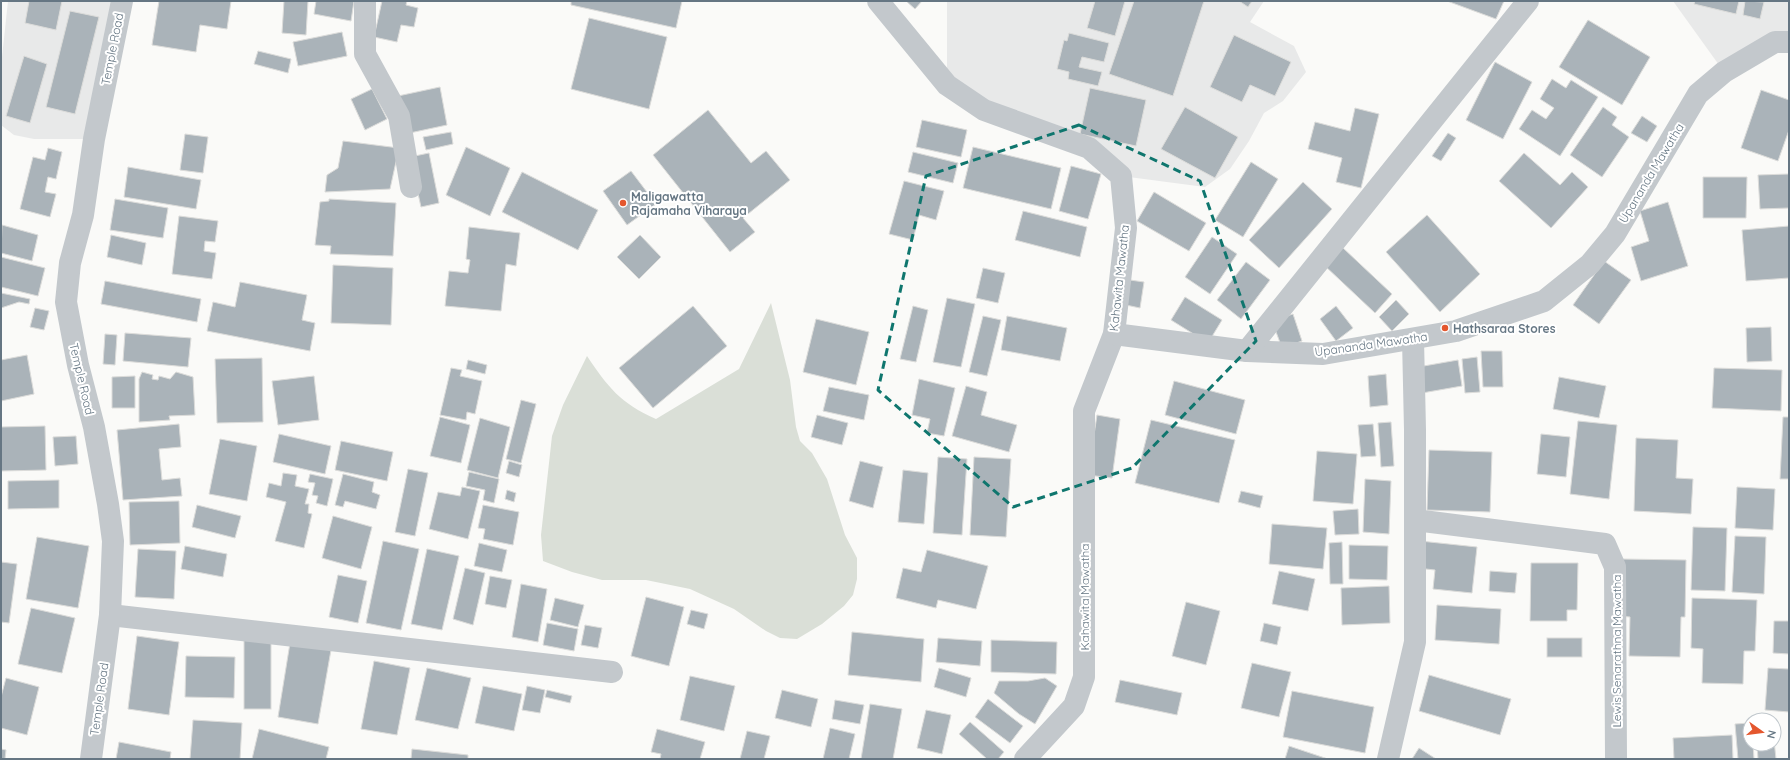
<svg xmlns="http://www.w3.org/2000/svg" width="1790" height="760" font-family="Quicksand,sans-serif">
<rect width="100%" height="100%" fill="#fafaf8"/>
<!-- built -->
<g fill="#e8e9e9">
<polygon points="8,1 122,1 94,139 34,139 14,135 1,125 2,57"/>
<polygon points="947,1 1264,1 1250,22 1294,46 1306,72 1283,101 1264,113 1249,141 1230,169 1205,187 1121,176 947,85"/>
<polygon points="1673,1 1789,1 1789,42 1724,72"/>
</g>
<!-- green -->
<path fill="#dadfd7" d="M771,303L790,380L796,427L800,441L812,453L827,479L845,535L857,558V579L853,595L844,606L822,624L797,639L780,638L766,631L734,609L690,589L646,580H602L572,572L543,561L541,535L552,436L563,405L587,356C608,387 620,403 656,419L739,369Z"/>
<!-- building -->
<g fill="#aab3b9" stroke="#dcdcda">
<polygon points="29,1 62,1 56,30 25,23"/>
<polygon points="159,1 231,1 227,29 200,25 196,52 152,45"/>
<polygon points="284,1 308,1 306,35 282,33"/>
<polygon points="316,1 354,1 351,21 314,14"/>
<polygon points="382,1 407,1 406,5 418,8 414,27 401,25 397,42 374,37"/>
<polygon points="571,1 682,1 676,28 571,5"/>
<polygon points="906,1 922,1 915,9"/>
<polygon points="1095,1 1125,1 1115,36 1087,28"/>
<polygon points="1134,1 1204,1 1173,96 1109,74"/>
<polygon points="1239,1 1252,1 1248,7"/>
<polygon points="1447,1 1504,1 1496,19"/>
<polygon points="1695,1 1739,1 1736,14 1694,4"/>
<polygon points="1745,1 1764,2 1760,19 1743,15"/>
<polygon points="70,11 99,17 75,114 46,107"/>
<polygon points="589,18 667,37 649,109 571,89"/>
<polygon points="1588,20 1650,57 1622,105 1559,67"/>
<polygon points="342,32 347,56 298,66 293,42"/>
<polygon points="1069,33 1109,43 1104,62 1082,57 1079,67 1102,72 1098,86 1068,79 1069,72 1057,69 1064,40 1067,41"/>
<polygon points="1234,35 1291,62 1275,96 1250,85 1242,102 1210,87"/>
<polygon points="258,51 291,59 288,73 254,64"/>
<polygon points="24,56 47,64 30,123 6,116"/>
<polygon points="1495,62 1532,82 1503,139 1466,120"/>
<polygon points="1552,79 1566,88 1571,80 1598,97 1560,156 1519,129 1532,110 1546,119 1554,108 1540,99"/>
<polygon points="440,87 447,125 405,134 398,96"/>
<polygon points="1090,88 1146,100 1136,146 1080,134"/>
<polygon points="372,89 387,119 365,130 351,99"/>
<polygon points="1761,90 1789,100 1789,130 1778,161 1741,148"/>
<polygon points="1185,107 1238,137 1215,178 1161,149"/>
<polygon points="1603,107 1617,117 1612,125 1629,137 1602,177 1570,155"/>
<polygon points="1355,108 1379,114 1361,188 1336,182 1342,158 1308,149 1315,122 1350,131"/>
<polygon points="708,110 751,163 766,151 790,180 743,218 755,232 730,252 653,155"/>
<polygon points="1642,116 1657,126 1647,142 1631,133"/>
<polygon points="922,120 967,130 961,157 916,147"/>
<polygon points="451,132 453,144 426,150 423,137"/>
<polygon points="1448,133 1456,138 1441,161 1432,156"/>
<polygon points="185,134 208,137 203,173 180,170"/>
<polygon points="343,141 399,148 390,189 325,192 327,175 338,168"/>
<polygon points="466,147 510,168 490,216 446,195"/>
<polygon points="973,147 1061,168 1051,209 963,188"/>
<polygon points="48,148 62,152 56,179 48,177 45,192 56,194 50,217 20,209 33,157 45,160"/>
<polygon points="913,152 958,163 953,183 908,172"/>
<polygon points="429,153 439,203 421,207 410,157"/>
<polygon points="1524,153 1560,185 1572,172 1588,187 1551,228 1499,181"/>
<polygon points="1251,162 1278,179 1243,237 1215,220"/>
<polygon points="1071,166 1101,174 1088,219 1059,211"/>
<polygon points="128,167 201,180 196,209 124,197"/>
<polygon points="631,171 656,204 627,225 603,191"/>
<polygon points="522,172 598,210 578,250 502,212"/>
<polygon points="1789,174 1789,208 1760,209 1758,175"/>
<polygon points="1703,177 1747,177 1746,218 1703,218"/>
<polygon points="904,181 944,191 936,220 919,215 913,240 889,234"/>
<polygon points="1303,182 1332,209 1279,268 1249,240"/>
<polygon points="1154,192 1206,223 1189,251 1137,221"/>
<polygon points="115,199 168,208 163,238 110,230"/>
<polygon points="329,199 396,203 393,256 330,254 331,246 315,245 320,202 329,201"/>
<polygon points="1668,202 1688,266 1641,281 1631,247 1649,241 1640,211"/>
<polygon points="1023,211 1087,227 1080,257 1015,240"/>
<polygon points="1427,215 1480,274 1440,312 1386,252"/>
<polygon points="179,216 218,221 215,242 205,241 204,251 216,253 212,279 172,274"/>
<polygon points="2,225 38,235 32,261 1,253"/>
<polygon points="1789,226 1789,278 1746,281 1742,230"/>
<polygon points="469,227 520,233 516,266 506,264 501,311 445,306 449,271 468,273 470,260 466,259"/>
<polygon points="111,235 146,243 142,265 107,257"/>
<polygon points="640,235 661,257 639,279 617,257"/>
<polygon points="1212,237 1237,254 1210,294 1185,277"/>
<polygon points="1342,247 1392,294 1375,313 1324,265"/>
<polygon points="1,257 45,268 38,296 1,287"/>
<polygon points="1604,261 1631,280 1599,324 1573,305"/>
<polygon points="1246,262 1270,280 1241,319 1217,300"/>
<polygon points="333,265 393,268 391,325 331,323"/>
<polygon points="983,268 1005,273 998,303 976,298"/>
<polygon points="1130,280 1144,282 1140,308 1126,305"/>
<polygon points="105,281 201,299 197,322 101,304"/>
<polygon points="240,282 307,295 302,320 315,323 310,351 207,331 213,302 235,307"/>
<polygon points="1,293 30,299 29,304 19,302 1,308"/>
<polygon points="1185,297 1222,320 1208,343 1171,320"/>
<polygon points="947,298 975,304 961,367 933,362"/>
<polygon points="1396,300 1409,314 1392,331 1379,317"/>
<polygon points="693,306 727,346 653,408 619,368"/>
<polygon points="913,306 928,310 916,362 900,359"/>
<polygon points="1336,306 1353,328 1336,341 1320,319"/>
<polygon points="35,308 49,311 44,330 30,327"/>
<polygon points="1293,314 1302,341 1282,348 1272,321"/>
<polygon points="983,316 1001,320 987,376 969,372"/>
<polygon points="1007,316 1067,328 1060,361 1001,350"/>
<polygon points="816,319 869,332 856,385 803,372"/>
<polygon points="1771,327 1772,361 1747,362 1746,328"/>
<polygon points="125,333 191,338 188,367 123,361"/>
<polygon points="105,334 117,335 115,365 103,364"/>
<polygon points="1481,351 1502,351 1503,387 1483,387"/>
<polygon points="27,355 34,394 1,401 1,360"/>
<polygon points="1477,357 1480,392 1465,393 1462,359"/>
<polygon points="262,358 263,422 217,423 215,359"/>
<polygon points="468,360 487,365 485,374 466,369"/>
<polygon points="1458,360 1462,386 1422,393 1418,367"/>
<polygon points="451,368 462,370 460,376 482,381 475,414 467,412 466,420 440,415"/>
<polygon points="1714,368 1782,370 1781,411 1712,408"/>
<polygon points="142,372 153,375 152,379 158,380 159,376 170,379 176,372 193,377 195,415 169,416 170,420 139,422 139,379"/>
<polygon points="1386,374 1388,405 1370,407 1368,376"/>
<polygon points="135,376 135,408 112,408 112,377"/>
<polygon points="314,376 319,420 278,425 272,381"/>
<polygon points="1559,377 1606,386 1599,418 1553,409"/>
<polygon points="919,379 955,388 944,436 927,433 930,419 912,415"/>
<polygon points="1174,381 1245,400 1236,434 1165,415"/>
<polygon points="966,386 987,392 981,415 1017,425 1009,452 952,436"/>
<polygon points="829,387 869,395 864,420 823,411"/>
<polygon points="521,400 536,404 521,463 506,459"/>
<polygon points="817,415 848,423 842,445 811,437"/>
<polygon points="1097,415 1120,419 1112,478 1088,475"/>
<polygon points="440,417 470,425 461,463 430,456"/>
<polygon points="1783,417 1789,417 1789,479 1780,479"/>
<polygon points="480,418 510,427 498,478 467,470"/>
<polygon points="1151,420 1235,440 1219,503 1135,483"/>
<polygon points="1578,421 1617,425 1609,499 1570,494"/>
<polygon points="1391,422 1394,466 1381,467 1378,423"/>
<polygon points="179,424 181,447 159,449 162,480 180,478 182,496 123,500 117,430"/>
<polygon points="1373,424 1376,456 1361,457 1358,425"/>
<polygon points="45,426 46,470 1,471 1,427"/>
<polygon points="279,434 331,446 325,474 273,462"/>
<polygon points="1541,434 1570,437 1566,477 1537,474"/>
<polygon points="76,436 78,464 55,466 53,437"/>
<polygon points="1636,438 1678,440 1676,478 1693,479 1691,514 1634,511"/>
<polygon points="220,439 257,446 247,501 209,494"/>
<polygon points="341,441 393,452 387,481 335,470"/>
<polygon points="1429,450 1492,452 1490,512 1427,510"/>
<polygon points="1317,451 1357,454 1353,504 1313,501"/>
<polygon points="938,457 967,459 962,535 933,533"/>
<polygon points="974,457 1011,459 1006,537 970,535"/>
<polygon points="509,461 522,465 519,477 506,473"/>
<polygon points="860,461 883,467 873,508 849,501"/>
<polygon points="408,469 428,473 415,536 395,532"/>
<polygon points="903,470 928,473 924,524 898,522"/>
<polygon points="469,472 499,479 494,503 483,500 485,490 466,486"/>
<polygon points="283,473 297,475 295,486 309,489 305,504 309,504 308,513 312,514 304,548 275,541 286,502 266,497 269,483 281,486"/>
<polygon points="310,474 333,479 327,506 316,503 318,496 312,495 315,483 308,482"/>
<polygon points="343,474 374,482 372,492 380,495 376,509 345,501 343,507 335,505"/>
<polygon points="1365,479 1391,481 1389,534 1363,532"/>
<polygon points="59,480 59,508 8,509 8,481"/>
<polygon points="462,487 480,491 468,539 429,529 438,492 460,496"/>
<polygon points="1737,487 1775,489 1773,530 1735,528"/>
<polygon points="507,490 516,493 514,502 505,499"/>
<polygon points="1241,491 1263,496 1260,508 1238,502"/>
<polygon points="179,501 180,543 130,545 129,502"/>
<polygon points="197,505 241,516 235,538 192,527"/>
<polygon points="483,505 519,512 513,545 483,539 485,529 478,528"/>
<polygon points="1358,509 1359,534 1335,535 1333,511"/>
<polygon points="333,516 372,527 361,569 322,558"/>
<polygon points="1272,524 1327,528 1323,569 1269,564"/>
<polygon points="1693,527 1727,528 1725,591 1691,590"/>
<polygon points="1735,536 1766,537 1764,594 1732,592"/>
<polygon points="37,537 89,546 78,608 26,599"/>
<polygon points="383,541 419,549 401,630 366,623"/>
<polygon points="1420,541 1477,547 1472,593 1433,589 1435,570 1417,568"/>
<polygon points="1342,542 1343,584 1330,584 1329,543"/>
<polygon points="479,543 507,550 502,572 474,566"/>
<polygon points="1349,545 1388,546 1387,580 1349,579"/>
<polygon points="185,546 227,554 223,577 181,569"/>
<polygon points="138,549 176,551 174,599 135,597"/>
<polygon points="427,549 459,556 442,630 411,624"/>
<polygon points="927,550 988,566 976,609 938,600 936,608 896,598 903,568 921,572"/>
<polygon points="1621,559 1686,560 1685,617 1681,617 1680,657 1629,656 1630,617 1620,616"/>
<polygon points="1,562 17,564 9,623 1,622"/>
<polygon points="1531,563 1578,563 1577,610 1567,610 1567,621 1530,621"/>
<polygon points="465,568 485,573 473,625 453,619"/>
<polygon points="1279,571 1315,579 1308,611 1272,604"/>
<polygon points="1490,571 1517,573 1515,593 1489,591"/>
<polygon points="338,575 367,581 358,623 329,617"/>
<polygon points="490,576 512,580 506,608 485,604"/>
<polygon points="521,584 547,589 538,642 512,637"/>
<polygon points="1389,586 1390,623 1342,625 1341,588"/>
<polygon points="646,597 684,607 669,666 631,656"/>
<polygon points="555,598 584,605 578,627 550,620"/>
<polygon points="1692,598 1757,600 1755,651 1744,651 1743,684 1702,683 1703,649 1691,648"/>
<polygon points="1186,602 1220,611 1206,665 1172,656"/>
<polygon points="1437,605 1501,609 1499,644 1435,640"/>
<polygon points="31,608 75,618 62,673 18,664"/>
<polygon points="691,610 708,614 704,629 687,624"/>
<polygon points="1774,621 1789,621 1789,654 1773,653"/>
<polygon points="547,623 578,629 574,651 543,645"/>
<polygon points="1264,623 1281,627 1277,645 1260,641"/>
<polygon points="585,625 602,628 598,648 581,645"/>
<polygon points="852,632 924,639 921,682 848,675"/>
<polygon points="137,636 179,642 169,715 128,709"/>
<rect x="244" y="637" width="27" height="72"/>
<polygon points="938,638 982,641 980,666 936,662"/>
<rect x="1547" y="638" width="35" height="19"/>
<polygon points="991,640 1057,642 1056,674 991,672"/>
<polygon points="290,643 331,650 318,724 278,717"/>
<polygon points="186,656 235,657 234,698 185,697"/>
<polygon points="374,661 410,668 397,735 361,729"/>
<polygon points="1252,663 1291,672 1279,717 1241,708"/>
<polygon points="427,668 471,678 458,729 415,720"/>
<polygon points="939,668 971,678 966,697 934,687"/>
<polygon points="1768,668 1789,669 1789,712 1765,710"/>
<polygon points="1429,675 1511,699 1500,735 1419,711"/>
<polygon points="690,676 735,686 724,731 680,720"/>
<polygon points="6,678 39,687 27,735 1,728 1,697"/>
<polygon points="1045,678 1057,686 1035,724 1019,714 994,693 999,681 1028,681"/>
<polygon points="1120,680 1182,693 1177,715 1115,702"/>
<polygon points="483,686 522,694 514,731 475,723"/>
<polygon points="527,686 545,690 540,713 522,710"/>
<polygon points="547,690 572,696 570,703 545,697"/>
<polygon points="782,690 818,699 811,727 775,718"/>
<polygon points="1292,691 1374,707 1365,753 1283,737"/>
<polygon points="988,699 1023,726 1010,743 975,717"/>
<polygon points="835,700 864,705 860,724 832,719"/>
<polygon points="870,704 902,709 893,759 861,759"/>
<polygon points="926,710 951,715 942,754 917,748"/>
<polygon points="193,720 242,723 240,759 190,759"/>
<polygon points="970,722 1004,752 998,759 987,759 959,734"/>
<polygon points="1750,723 1750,744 1753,744 1754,759 1738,759 1735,724"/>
<polygon points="830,728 855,734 849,759 823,759"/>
<polygon points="259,729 329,747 326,759 252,759"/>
<polygon points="657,729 705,742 700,759 660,759 661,754 651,752"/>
<polygon points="747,731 770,736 764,759 740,759"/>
<polygon points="1732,735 1733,759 1674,759 1673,738"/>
<polygon points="1774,740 1776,759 1758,759 1757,744 1774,744"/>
<polygon points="119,742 171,752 170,759 116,759"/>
<polygon points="1289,746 1328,759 1285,759"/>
<polygon points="1419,748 1436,759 1412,759"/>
<polygon points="1,749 6,750 5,759 1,759"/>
<polygon points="412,749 468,755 468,759 411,759"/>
</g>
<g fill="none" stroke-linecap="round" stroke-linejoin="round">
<!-- minor -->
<g stroke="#c3c8cc" stroke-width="22">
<polyline points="365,1 365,54 399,116 411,187"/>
<polyline points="878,1 947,85 984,110 1089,148 1121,176 1126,228 1114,334 1084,411 1084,677 1074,706 1025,759"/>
<polyline points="1114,334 1247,351 1323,354 1456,331 1544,301 1590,264 1615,234 1698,94 1724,72 1775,42 1789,42"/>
<polyline points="1247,351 1528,1"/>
<polyline points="1415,520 1605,544 1615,567 1616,759"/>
<polyline points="110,615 612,672"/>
<polyline points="1388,759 1415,642 1415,430 1413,339"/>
</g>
<!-- tertiary -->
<polyline stroke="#c3c8cc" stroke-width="22" points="91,759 110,615 113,541 108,504 94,427 78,365 66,302 70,263 83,215 94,139 122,1"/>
</g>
<!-- marked area -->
<path fill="none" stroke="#0f766e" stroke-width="3" stroke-dasharray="8 5" stroke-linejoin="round" d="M1079,125L1200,181L1256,341L1132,468L1013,507L878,390L926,176Z"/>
<!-- markers -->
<g fill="#e4572e" stroke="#fff" stroke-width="1.5">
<circle cx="623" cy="203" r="4"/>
<circle cx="1445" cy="328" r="4"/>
</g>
<g text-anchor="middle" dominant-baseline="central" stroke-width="4" stroke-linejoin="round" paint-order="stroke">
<!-- street labels -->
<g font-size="12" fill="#657683" stroke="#fff">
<text transform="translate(112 49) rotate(-79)">Temple Road</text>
<text transform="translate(1651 173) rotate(-59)">Upananda Mawatha</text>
<text transform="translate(1119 278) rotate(-84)">Kahawita Mawatha</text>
<text transform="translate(1371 344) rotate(-8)">Upananda Mawatha</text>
<text transform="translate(82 379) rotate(77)">Temple Road</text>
<text transform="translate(1084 597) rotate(-90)">Kahawita Mawatha</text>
<text transform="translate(1616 651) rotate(-90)">Lewis Senarathna Mawatha</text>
<text transform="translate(99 699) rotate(-82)">Temple Road</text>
</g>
<!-- poi labels -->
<g font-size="12" font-weight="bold" fill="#657683" stroke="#fff" text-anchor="start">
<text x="631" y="196">Maligawatta<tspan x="631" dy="14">Rajamaha Viharaya</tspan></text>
<text x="1453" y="328">Hathsaraa Stores</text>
</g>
</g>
<!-- border -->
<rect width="1790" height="760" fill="none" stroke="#657683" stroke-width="4"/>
<!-- north arrow -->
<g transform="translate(1762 732) rotate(104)"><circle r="19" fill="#ffffff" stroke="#c1c8cd"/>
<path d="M0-3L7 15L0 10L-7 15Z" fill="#e4572e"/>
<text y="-6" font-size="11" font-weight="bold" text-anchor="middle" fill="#657683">N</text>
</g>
</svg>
